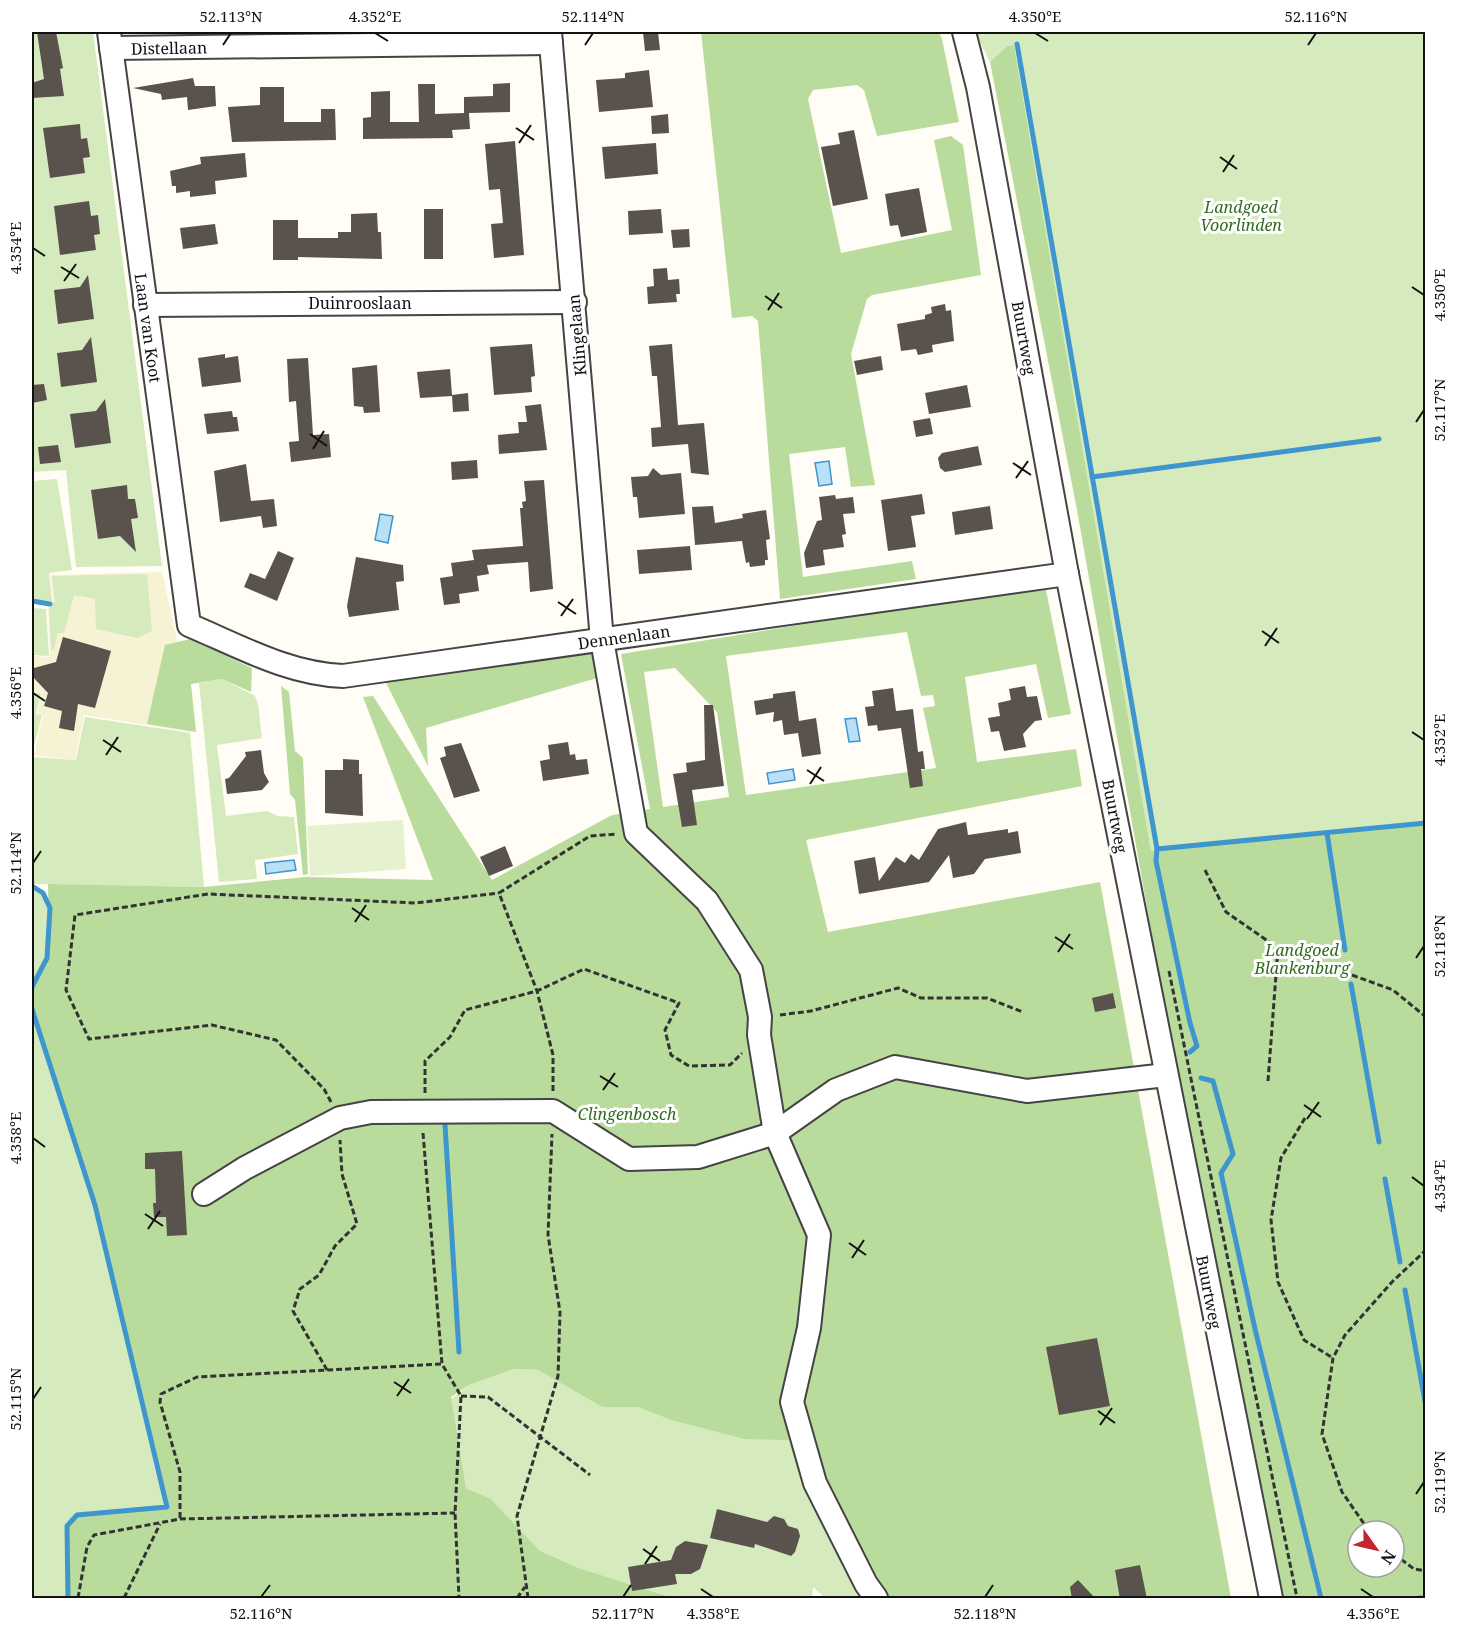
<svg xmlns="http://www.w3.org/2000/svg" width="1457" height="1630" font-family="'Noto Serif',serif">
<rect width="100%" height="100%" fill="#fffdf5"/>
<!-- farmland -->
<polygon fill="#f6f3d4" points="162,572 177,641 190,732 84,715 75,760 34,755 43,715 37,713 42,692 32,691 32,656 50,657 48,608 53,600 50,575"/>
<!-- green -->
<g fill="#d5ebbd" fill-rule="evenodd">
<polygon points="32,32 93,32 162,566 76,567 66,470 32,472"/>
<path d="M975,32H1425V1598H1321L1157,851H1151L1014,45L1007,46L990,62ZM1358,1531H1394V1567H1358Z"/>
<polygon points="57,479 72,570 49,573 52,601 32,600 32,481"/>
<polygon points="147,574 152,631 137,638 96,629 95,599 74,595 64,633 58,633 54,649 51,650 49,608 55,601 52,576"/>
<polygon points="32,608 46,609 49,656 32,655"/>
<polygon points="222,679 255,696 258,704 262,738 217,745 226,816 267,811 278,816 294,817 298,854 255,860 257,879 219,882 199,683"/>
<polygon points="32,692 41,693 36,714 42,715 32,754"/>
<polygon points="85,717 190,733 204,887 32,884 32,757 76,760"/>
<polygon points="32,886 43,893 50,908 47,958 32,987"/>
<polygon points="32,1009 95,1205 167,1507 77,1515 67,1526 68,1598 32,1598"/>
<path d="M514,1369L538,1370L602,1407H637L674,1421L744,1439H789C800,1494 836,1552 866,1598H825L813,1587L812,1598H673L579,1568L540,1551L491,1499L466,1488L450,1400L469,1385Z"/>
</g>
<!-- forest -->
<g fill="#b9dc9c" fill-rule="evenodd">
<polygon points="701,32 939,32 942,39 959,122 877,136 864,90 857,85 813,90 808,99 841,253 952,230 934,140 951,136 963,145 981,275 872,295 867,299 851,354 875,485 851,487 845,447 789,454 803,577 912,561 916,579 780,599 758,321 752,316 732,318"/>
<path d="M1014,45L1151,851L1348,829L1425,824V1598H1281L1178,1084L1077,510L990,62L1007,46ZM1358,1531H1394V1567H1358Z"/>
<path d="M1045,585L1071,714L1048,718L1036,664L965,677L977,762L1076,749L1082,786L806,840L828,932L1100,882L1231,1598H866C835,1550 801,1496 789,1440L744,1439L674,1421L637,1407H602L538,1370L514,1369L469,1385L451,1397L466,1488L491,1499L540,1551L579,1568L673,1598H68L67,1526L77,1515L167,1506L95,1205L32,1009V987L47,958L49,947L48,884L204,887L306,877L433,880L363,697L373,696L492,880L612,815L650,809L621,654ZM907,632L921,696L933,695L935,706L923,708L936,768L746,795L726,656ZM675,668L717,712L729,797L663,807L644,672Z"/>
<polygon points="190,639 252,668 251,692 222,679 191,684 196,732 147,724 165,645"/>
<polygon points="593,650 597,678 426,728 428,766 385,681"/>
<polygon points="281,686 289,692 295,751 303,758 308,874 303,875 295,800 290,794"/>
</g>
<!-- pitch -->
<polygon fill="#e6f2cf" points="403,820 406,869 310,876 307,826"/>
<!-- water -->
<g fill="#b9e0f7" stroke="#3f96cf" stroke-width="1.5">
<polygon points="829,461 832,484 819,486 815,463"/>
<polygon points="380,514 393,516 388,543 375,540"/>
<polygon points="856,718 860,741 849,742 845,719"/>
<polygon points="793,769 795,780 769,784 767,773"/>
<polygon points="294,860 296,870 266,874 265,863"/>
</g>
<g fill="none" stroke-linecap="round" stroke-linejoin="round">
<!-- stream -->
<g stroke="#3f96cf" stroke-width="5">
<polyline points="1017,44 1157,849 1156,861 1190,1023 1197,1046 1190,1052"/>
<polyline points="1092,477 1379,439"/>
<polyline points="32,601 50,604"/>
<polyline points="1327,833 1345,950"/>
<polyline points="1157,849 1426,823"/>
<polyline points="32,886 43,893 50,908 47,958 32,987"/>
<polyline points="1351,984 1379,1142"/>
<polyline points="32,1009 95,1205 167,1507 77,1515 67,1526 68,1598"/>
<polyline points="1201,1078 1213,1081 1233,1154 1221,1173 1255,1329 1321,1598"/>
<polyline points="445,1125 459,1352"/>
<polyline points="1385,1179 1400,1262"/>
<polyline points="1405,1290 1426,1407"/>
<polyline points="1419,1598 1426,1598"/>
</g>
</g>
<!-- building -->
<g fill="#5a524d">
<polygon points="37,32 56,32 63,68 60,69 64,96 32,98 32,83 44,79"/>
<polygon points="643,32 658,32 660,50 645,51"/>
<polygon points="649,70 653,107 599,112 596,80 625,78 625,73"/>
<polygon points="193,78 195,86 215,86 216,106 188,110 187,97 162,100 161,94 133,88"/>
<polygon points="510,83 510,112 469,113 470,129 452,130 453,138 363,139 363,118 371,117 371,92 390,91 390,122 419,122 418,84 435,84 435,114 464,113 464,97 493,96 493,84"/>
<polygon points="260,87 284,87 284,122 321,122 321,109 335,109 336,140 232,142 228,107 260,105"/>
<polygon points="668,114 669,133 652,134 651,116"/>
<polygon points="80,124 81,139 87,138 90,157 83,158 85,173 50,178 43,128"/>
<polygon points="854,130 868,199 833,206 821,147 840,144 838,133"/>
<polygon points="515,141 524,255 494,258 491,224 503,223 500,189 489,190 485,144"/>
<polygon points="656,143 658,174 605,179 602,147"/>
<polygon points="245,153 247,177 215,181 216,194 190,197 190,191 176,193 176,186 172,186 170,171 201,164 200,157"/>
<polygon points="919,188 927,232 901,237 898,225 890,226 885,194"/>
<polygon points="89,201 91,216 98,215 99,225 100,234 94,235 96,250 60,255 54,206"/>
<rect x="424" y="209" width="19" height="50"/>
<polygon points="661,209 663,233 629,235 628,211"/>
<polygon points="377,213 378,232 381,232 382,259 298,257 298,260 273,260 273,220 298,220 298,238 338,238 338,232 351,232 351,214"/>
<polygon points="215,224 218,244 183,249 180,228"/>
<polygon points="689,229 690,247 673,248 671,230"/>
<polygon points="667,268 668,280 679,279 680,294 676,294 677,302 648,304 647,287 654,286 653,269"/>
<polygon points="88,275 94,319 58,324 54,290 80,287"/>
<polygon points="945,304 946,311 951,310 954,341 932,345 933,352 918,355 916,349 901,351 897,324 925,319 925,315 932,313 931,307"/>
<polygon points="91,337 97,382 61,387 57,353 82,350"/>
<polygon points="532,344 535,376 531,377 532,392 494,395 490,347"/>
<polygon points="672,344 678,425 704,423 709,475 691,473 688,444 652,447 651,428 661,427 657,376 652,376 649,346"/>
<polygon points="225,354 225,358 238,356 241,382 202,387 198,358"/>
<polygon points="881,356 883,370 857,375 854,361"/>
<polygon points="308,358 313,435 329,434 331,457 291,462 289,442 299,441 296,401 289,402 287,359"/>
<polygon points="377,365 380,412 364,413 363,407 354,406 352,368"/>
<polygon points="450,369 452,395 468,393 469,411 453,412 452,396 420,398 417,372"/>
<polygon points="44,384 47,400 32,403 32,385"/>
<polygon points="967,385 971,407 929,414 925,393"/>
<polygon points="105,399 111,443 75,448 70,414 96,411"/>
<polygon points="541,404 547,450 499,454 498,435 519,433 518,422 527,422 525,406"/>
<polygon points="232,411 233,417 237,417 239,431 207,434 204,414"/>
<polygon points="930,418 933,434 916,437 913,421"/>
<polygon points="58,445 61,462 40,464 38,447"/>
<polygon points="978,446 982,465 945,472 940,468 938,458 942,453"/>
<polygon points="477,460 478,478 452,480 451,462"/>
<polygon points="246,464 251,501 274,499 277,526 263,528 261,516 220,522 214,471"/>
<polygon points="653,468 661,475 681,473 685,514 639,518 637,497 633,497 631,477 648,476"/>
<polygon points="544,480 553,589 530,592 528,562 487,565 489,574 477,576 479,591 459,594 460,603 444,605 440,578 453,576 451,563 474,560 472,550 523,546 520,508 523,508 522,502 526,501 524,481"/>
<polygon points="127,485 128,499 135,499 138,518 131,519 136,552 120,536 98,539 91,490"/>
<polygon points="922,494 925,514 911,516 916,547 888,551 881,500"/>
<polygon points="835,495 836,499 853,497 855,513 843,514 846,534 842,535 844,547 823,550 825,565 806,568 804,553 817,521 822,520 819,497"/>
<polygon points="713,506 715,523 743,518 742,514 766,510 770,539 766,540 768,560 765,560 765,565 750,567 749,562 746,563 742,541 695,545 692,507"/>
<polygon points="990,506 993,529 955,535 952,512"/>
<polygon points="690,546 692,570 639,574 637,550"/>
<polygon points="278,551 294,558 277,601 244,587 250,573 265,579"/>
<polygon points="356,557 403,565 404,581 396,582 399,610 349,617 347,606"/>
<polygon points="63,637 111,651 95,708 78,704 74,731 59,728 62,711 44,706 48,693 32,676 34,668 56,662"/>
<polygon points="1025,686 1027,697 1037,696 1042,720 1035,721 1023,734 1026,747 1004,751 999,731 991,732 988,718 1000,716 998,703 1011,700 1009,689"/>
<polygon points="893,688 896,711 913,709 918,752 923,751 925,769 921,769 923,786 910,788 901,728 878,731 877,725 868,726 865,707 874,706 872,691"/>
<polygon points="795,691 799,721 816,718 821,754 802,757 798,733 784,735 782,720 773,722 774,712 756,715 754,701 773,698 773,694"/>
<polygon points="704,705 713,705 724,786 692,790 697,825 682,827 673,774 687,772 686,763 705,760"/>
<polygon points="568,742 570,755 575,754 576,760 587,759 589,774 543,781 540,761 550,759 548,745"/>
<polygon points="461,743 480,791 454,798 440,758 446,756 444,747"/>
<polygon points="261,750 264,773 269,782 262,790 227,794 225,779 229,778 246,756 245,752"/>
<polygon points="343,759 359,760 359,774 362,774 363,816 325,813 325,770 343,770"/>
<polygon points="966,822 968,835 1008,829 1008,833 1018,831 1021,853 985,859 974,874 953,878 949,855 929,882 859,894 854,861 875,857 879,881 896,857 905,863 911,854 919,860 938,829"/>
<polygon points="505,846 513,866 489,876 480,857"/>
<polygon points="1113,993 1116,1008 1095,1012 1092,998"/>
<polygon points="182,1151 187,1235 167,1236 166,1217 154,1217 153,1203 156,1203 155,1169 145,1169 145,1153"/>
<polygon points="1097,1338 1110,1406 1059,1415 1046,1347"/>
<polygon points="717,1509 767,1522 774,1516 784,1519 788,1526 798,1529 800,1536 795,1552 791,1556 755,1544 754,1548 710,1538"/>
<polygon points="685,1541 708,1545 700,1569 691,1574 675,1574 677,1584 632,1591 628,1567 671,1560 676,1547"/>
<polygon points="1140,1565 1147,1599 1120,1599 1115,1570"/>
<polygon points="1078,1580 1096,1599 1072,1599 1070,1587"/>
</g>
<g fill="none" stroke-linecap="round" stroke-linejoin="round">
<!-- minor casing -->
<g stroke="#444" stroke-width="26">
<g id="minor">
<path d="M109,32L189,625C239,646 288,674 343,676L1067,574"/>
<polyline points="550,32 602,640 636,833 707,901 751,970 760,1017 759,1035 775,1133 819,1235 809,1328 792,1402 815,1483 866,1584 876,1598"/>
<polyline points="964,32 978,87 1067,574 1271,1598"/>
<polyline points="111,48 551,43"/>
<polyline points="145,305 575,302"/>
<polyline points="204,1194 245,1168 340,1118 371,1112 553,1111 629,1159 698,1157 775,1133 836,1090 895,1067 1027,1091 1166,1075"/>
</g>
</g>
<!-- path -->
<g stroke="#333" stroke-width="3" stroke-dasharray="6 3" stroke-linecap="butt">
<polyline points="1205,870 1226,912 1278,948 1393,990 1426,1017"/>
<polyline points="1169,971 1297,1598"/>
<polyline points="780,1015 811,1011 898,988 921,998 987,998 1023,1012"/>
<polyline points="1268,1081 1278,948"/>
<polyline points="553,1091 553,1055 537,991 499,893 590,836 617,834"/>
<polyline points="425,1093 425,1061 450,1037 465,1010 537,991 584,969 679,1003 665,1030 671,1055 689,1066 730,1065 742,1053"/>
<polyline points="331,1102 324,1089 276,1040 212,1025 89,1039 66,990 75,915 208,894 416,903 499,893"/>
<polyline points="1305,1118 1281,1158 1271,1220 1278,1282 1304,1340 1333,1358"/>
<polyline points="423,1133 442,1364 461,1396 455,1513 459,1598"/>
<polyline points="327,1370 293,1311 300,1289 319,1275 335,1246 357,1224 342,1174 340,1140"/>
<polyline points="461,1396 488,1397 590,1475"/>
<polyline points="180,1518 180,1472 160,1402 161,1394 197,1377 442,1364"/>
<polyline points="1369,1531 1342,1492 1322,1434 1333,1358 1345,1335 1392,1282 1426,1250"/>
<polyline points="1394,1554 1414,1569 1426,1571"/>
<polyline points="78,1598 87,1547 94,1535 180,1519 455,1513"/>
<polyline points="124,1598 160,1524"/>
<polyline points="517,1598 525,1587"/>
<polyline points="528,1598 517,1516 558,1376 560,1312 548,1235 552,1134"/>
</g>
<!-- minor -->
<use href="#minor" stroke="#fff" stroke-width="22"/>
</g>
<!-- ticks -->
<path fill="none" stroke="#111" stroke-width="2" d="M375,33L388,41M1035,33L1048,41M223,45L231,33M585,45L593,33M1308,45L1316,33M516,128L534,140M519,143L531,125M1220,157L1237,169M1223,172L1234,155M33,248L45,256M61,267L79,278M64,281L76,264M1412,287L1424,295M765,296L782,308M768,310L779,293M1416,422L1424,410M310,434L327,446M313,449L324,431M1013,463L1031,475M1016,478L1028,461M558,602L576,614M561,616L573,599M1262,631L1279,643M1265,646L1277,628M33,693L45,701M1412,732L1424,740M103,740L121,752M106,755L118,737M807,770L824,781M810,784L821,767M33,863L41,851M352,908L369,920M355,922L366,905M1055,937L1073,949M1058,952L1070,934M1416,958L1424,946M600,1076L618,1087M603,1090L615,1073M1304,1105L1321,1117M1307,1119L1319,1102M33,1138L45,1147M1412,1177L1424,1186M145,1214L163,1226M148,1229L160,1211M849,1243L866,1255M852,1258L864,1240M394,1382L411,1393M397,1396L409,1379M33,1399L41,1387M1098,1411L1115,1423M1100,1425L1112,1408M1416,1494L1424,1482M643,1549L660,1561M645,1564L657,1546M701,1589L713,1597M1361,1589L1373,1597M261,1597L270,1585M623,1597L631,1585M985,1597L993,1585"/>
<g text-anchor="middle" dominant-baseline="central" stroke-width="6" stroke-linejoin="round" paint-order="stroke">
<!-- street labels -->
<g font-size="16" fill="#111" stroke="#fff">
<text transform="translate(169 48) rotate(-1)">Distellaan</text>
<text x="360" y="303">Duinrooslaan</text>
<text transform="translate(148 328) rotate(82)">Laan van Koot</text>
<text transform="translate(577 335) rotate(-95)">Klingelaan</text>
<text transform="translate(1024 338) rotate(80)">Buurtweg</text>
<text transform="translate(624 637) rotate(-8)">Dennenlaan</text>
<text transform="translate(1115 816) rotate(79)">Buurtweg</text>
<text transform="translate(1209 1292) rotate(79)">Buurtweg</text>
</g>
<!-- park labels -->
<g font-size="16" font-style="italic" fill="#2f6b1f" stroke="#fff">
<text x="1241" y="207">Landgoed<tspan x="1241" dy="18">Voorlinden</tspan></text>
<text x="1302" y="950">Landgoed<tspan x="1302" dy="18">Blankenburg</tspan></text>
<text x="627" y="1114">Clingenbosch</text>
</g>
</g>
<!-- border -->
<rect width="1457" height="1630" fill="none" stroke="#ffffff" stroke-width="66"/>
<!-- north arrow -->
<g transform="translate(1376 1549) rotate(124)"><circle r="28" fill="#ffffff" stroke="#a0a0a0" stroke-width="1.5"/>
<path d="M0-4.5L10 22L0 15L-10 22Z" fill="#c4262e"/>
<text y="-9" font-size="16" font-weight="bold" text-anchor="middle" fill="#111111">N</text>
</g>
<rect x="33" y="33" width="1391" height="1564" fill="none" stroke="#111" stroke-width="2"/>
<g font-size="15" text-anchor="middle" fill="#111">
<text x="231" y="22">52.113°N</text>
<text x="375" y="22">4.352°E</text>
<text x="593" y="22">52.114°N</text>
<text x="1035" y="22">4.350°E</text>
<text x="1316" y="22">52.116°N</text>
<text transform="translate(16 248) rotate(-90)" y="5">4.354°E</text>
<text transform="translate(1440 295) rotate(-90)" y="5">4.350°E</text>
<text transform="translate(1440 410) rotate(-90)" y="5">52.117°N</text>
<text transform="translate(16 693) rotate(-90)" y="5">4.356°E</text>
<text transform="translate(1440 740) rotate(-90)" y="5">4.352°E</text>
<text transform="translate(16 863) rotate(-90)" y="5">52.114°N</text>
<text transform="translate(1440 946) rotate(-90)" y="5">52.118°N</text>
<text transform="translate(16 1138) rotate(-90)" y="5">4.358°E</text>
<text transform="translate(1440 1186) rotate(-90)" y="5">4.354°E</text>
<text transform="translate(16 1399) rotate(-90)" y="5">52.115°N</text>
<text transform="translate(1440 1482) rotate(-90)" y="5">52.119°N</text>
<text x="261" y="1619">52.116°N</text>
<text x="623" y="1619">52.117°N</text>
<text x="713" y="1619">4.358°E</text>
<text x="985" y="1619">52.118°N</text>
<text x="1373" y="1619">4.356°E</text>
</g>
</svg>
